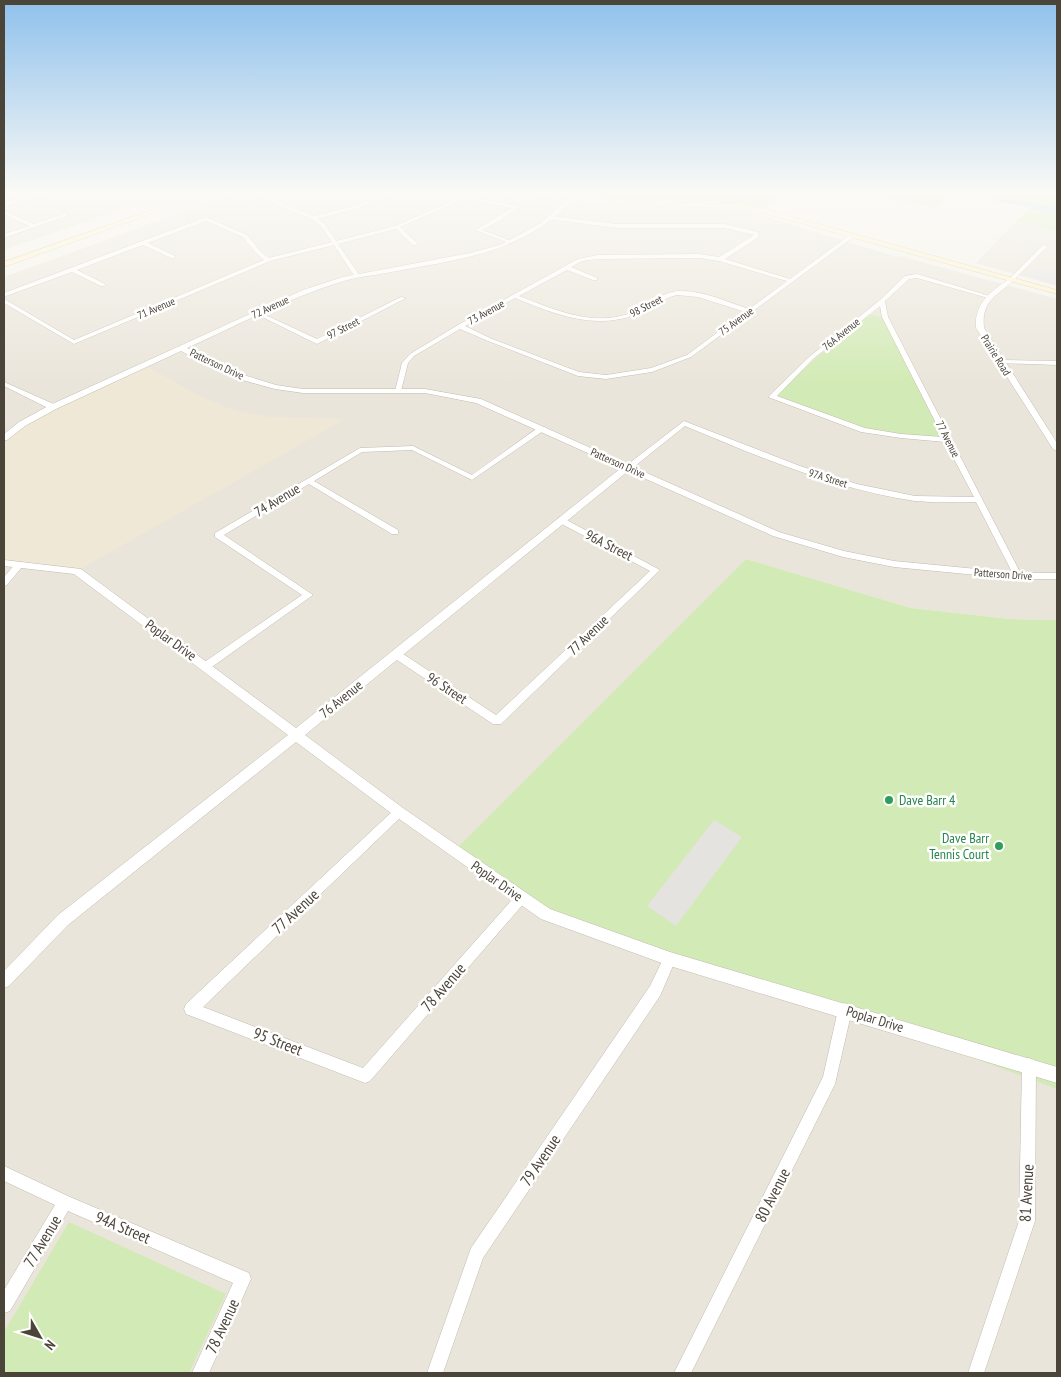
<svg xmlns="http://www.w3.org/2000/svg" width="1061" height="1377" font-family="'PT Sans Narrow',sans-serif">
<rect width="100%" height="100%" fill="#f6f3ec"/>
<!-- residential -->
<g fill="#eae5da">
<polygon points="4,193 169,193 4,250"/>
<polygon points="235,193 529,193 606,207 720,208 755,213 890,255 904,257 1057,299 1057,620 1010,619 911,608 746,559 1057,1075 1057,1373 4,1373 4,277"/>
<polygon points="1016,221 1057,232 1057,286 976,263"/>
</g>
<!-- education -->
<polygon fill="#efe8d6" points="144,365 202,397 235,411 270,417 345,419 77,571 4,563 4,438 11,432"/>
<!-- green -->
<g fill="#d2eab5">
<polygon points="571,193 786,193 763,208 713,201 607,199"/>
<polygon points="860,193 952,193 936,208"/>
<polygon points="995,193 1057,193 1057,232 1016,221 1033,207 994,198 992,194"/>
<polygon points="866,314 885,317 949,440 864,430 772,397"/>
<polygon points="746,559 911,608 1010,619 1057,620 1057,1089 845,1010 546,914 454,851"/>
<polygon points="69,1222 226,1294 189,1373 4,1373 4,1332"/>
</g>
<!-- parking -->
<g fill="#e5e3e0">
<polygon points="1036,267 1057,271 1057,285 1026,276"/>
<polygon points="714,820 742,837 676,926 647,906"/>
</g>
<g fill="none" stroke-linecap="round" stroke-linejoin="round">
<!-- river -->
<g fill="#a9d4f2" fill-rule="evenodd">
<path d="M936,193H958C953,197 940,197 936,193Z"/>
<polygon points="989,193 999,193 997,196 1057,208 1057,214 991,200"/>
</g>
<!-- minor casing -->
<g stroke="#c2bbae" stroke-width="1">
<g id="minor">
<polygon points="387,193 393,193 358,208 318,219 325,224 336,241 395,226 464,196 518,206 518,208 501,220 482,230 514,242 509,243 475,230 512,208 465,199 400,227 417,243 417,245 413,245 396,229 338,244 360,276 359,277 355,277 334,245 270,261 74,344 4,303 4,299 6,300 74,340 264,260 256,253 243,237 206,221 148,243 175,256 175,258 171,258 143,245 77,270 105,284 105,286 101,286 72,272 6,296 4,297 4,293 206,217 247,235 260,251 269,258 332,242 321,226 312,219 261,198 265,197 314,216 354,206"/>
<polygon points="4,211 34,224 64,214 69,215 4,238 4,234 29,226 4,214"/>
<path d="M549,216L617,224H725L758,232L759,237L725,259L790,279L851,234L856,235L691,357L652,372L606,379L578,376L488,341L460,329L414,356L408,363L401,391L396,392L395,391L402,363L410,354L458,325L578,259L598,255L699,254L719,257L754,235L725,228H617L547,219V217ZM699,258L719,261L787,281L749,309C727,302 703,290 679,291C661,292 649,305 634,312C594,328 556,310 519,296L567,270L593,280H597V278L571,267L582,261L598,259ZM677,295L698,297L745,312L687,355L651,368L606,375L579,372L492,339L465,326L515,298C554,314 593,330 635,315C650,310 662,298 677,295Z"/>
<polygon points="1043,245 1048,246 1013,281 1009,281 1009,279"/>
<path d="M917,274L993,297L988,298L917,278L909,279L885,301L888,317L1022,576L1021,578H1015L1014,576L976,502C956,502 936,503 915,501C835,489 759,457 685,426L630,470H624L623,468L684,421L800,466L857,484L915,496L974,497L945,442L901,438L861,432L768,397L809,357L880,300L905,276ZM880,306L882,317L943,437L901,434L865,428L777,396L813,359Z"/>
<polygon points="401,297 406,298 317,344 254,313 259,312 317,339"/>
<polygon points="1000,360 1057,361 1057,365 998,363 997,362"/>
<polygon points="4,382 56,405 57,407 50,409 4,386"/>
<polygon points="539,427 545,427 546,429 472,480 412,450 362,452 314,481 398,530 398,534 392,534 309,484 224,535 313,595 209,669 203,669 201,666 203,663 302,595 215,537 215,533 360,448 413,446 472,475"/>
<polygon points="561,517 660,570 501,724 493,724 394,658 392,655 394,652 400,652 496,715 650,571 558,522 558,518"/>
<polygon points="19,562 23,565 22,567 7,585 4,586 4,577 16,563"/>
<polygon points="399,807 403,809 405,812 403,815 203,1007 363,1068 517,894 521,892 525,894 527,898 525,902 370,1081 365,1083 186,1014 184,1009 186,1004 395,809"/>
<polygon points="670,953 675,955 676,959 660,996 483,1258 443,1373 427,1373 471,1248 650,986 665,955"/>
<polygon points="845,1003 850,1005 852,1010 835,1084 691,1373 674,1373 823,1077 838,1010 840,1005"/>
<polygon points="1029,1058 1034,1060 1036,1065 1035,1221 984,1373 968,1373 1019,1221 1022,1065 1024,1060"/>
<polygon points="4,1166 70,1197 249,1273 251,1279 209,1373 192,1373 233,1283 68,1211 10,1311 4,1313 4,1290 55,1205 4,1181"/>
</g>
</g>
<!-- tertiary casing -->
<g stroke="#c2bbae" stroke-width="1">
<g id="tertiary">
<polygon points="38,193 46,193 4,207 4,203"/>
<path d="M571,196L576,197C522,255 459,259 386,273C371,276 355,277 341,282C288,298 238,325 187,348L237,373L276,385L303,389H425L481,399L779,532L844,551L894,561L1018,573H1057V579H1018L894,567L843,557L773,536L628,471L305,735L403,808L550,909L670,952L1057,1067V1083L670,966L541,919L395,816L296,742L68,925L9,986L4,988V971L58,915L288,735L74,574L4,566V560L81,569L296,728L621,468L476,403L425,393H303L275,389L231,377L181,351L56,409L25,426L7,440H4V434L19,422L50,405L303,290L343,277L470,253L500,245L541,223Z"/>
<path d="M1009,279L1014,280C997,296 981,300 984,328L1057,443V451L1053,449L976,328C974,304 990,292 1009,279Z"/>
</g>
</g>
<!-- secondary casing -->
<g stroke="#d6c79b" stroke-width="1">
<g id="secondary">
<polygon points="200,193 209,193 4,267 4,262"/>
<polygon points="546,193 560,193 610,201 737,204 768,210 1057,290 1057,294 767,214 737,208 610,205 549,195"/>
</g>
</g>
<!-- minor -->
<use href="#minor" fill="#fff" fill-rule="evenodd"/>
<!-- tertiary -->
<use href="#tertiary" fill="#fff" fill-rule="evenodd"/>
<!-- secondary -->
<use href="#secondary" fill="#fff3cd" fill-rule="evenodd"/>
</g>
<!-- sky -->
<linearGradient id="sky" x2="0" y2="1"><stop stop-color="#8fc1ec"/><stop offset="0.5" stop-color="#fbfaf6"/><stop offset="1" stop-color="#fbfaf6" stop-opacity="0"/></linearGradient>
<rect width="1061" height="386" fill="url(#sky)"/>
<!-- markers -->
<g fill="#2e9e5b" stroke="#fff" stroke-width="2">
<circle cx="889" cy="800" r="5"/>
<circle cx="999" cy="846" r="5"/>
</g>
<g text-anchor="middle" dominant-baseline="central" stroke-width="5" stroke-linejoin="round" paint-order="stroke">
<!-- far-street labels -->
<g font-size="11" fill="#4b4439" stroke="#fff">
<text transform="translate(646 306) rotate(-27)">98 Street</text>
<text transform="translate(270 307) rotate(-25)">72 Avenue</text>
<text transform="translate(156 308) rotate(-23)">71 Avenue</text>
<text transform="translate(486 312) rotate(-29)">73 Avenue</text>
<text transform="translate(736 321) rotate(-36)">75 Avenue</text>
<text transform="translate(343 328) rotate(-27)">97 Street</text>
<text transform="translate(841 334) rotate(-39)">76A Avenue</text>
<text transform="translate(996 355) rotate(58)">Prairie Road</text>
<text transform="translate(217 364) rotate(25)">Patterson Drive</text>
<text transform="translate(948 439) rotate(63)">77 Avenue</text>
<text transform="translate(618 463) rotate(24)">Patterson Drive</text>
<text transform="translate(828 478) rotate(17)">97A Street</text>
<text transform="translate(1003 574) rotate(4)">Patterson Drive</text>
</g>
<!-- street labels -->
<g font-size="14" fill="#4b4439" stroke="#fff">
<text transform="translate(277 500) rotate(-31)">74 Avenue</text>
<text transform="translate(609 545) rotate(27)">96A Street</text>
<text transform="translate(588 635) rotate(-44)">77 Avenue</text>
<text transform="translate(171 640) rotate(36)">Poplar Drive</text>
<text transform="translate(447 688) rotate(33)">96 Street</text>
<text transform="translate(341 699) rotate(-39)">76 Avenue</text>
<text transform="translate(497 881) rotate(35)">Poplar Drive</text>
<text transform="translate(875 1019) rotate(17)">Poplar Drive</text>
</g>
<!-- leisure labels -->
<g font-size="14" fill="#27864d" stroke="#fff" text-anchor="start">
<text x="899" y="800">Dave Barr 4</text>
<text x="989" y="838" text-anchor="end">Dave Barr<tspan x="989" dy="16">Tennis Court</tspan></text>
</g>
<!-- near-street labels -->
<g font-size="16" fill="#4b4439" stroke="#fff">
<text transform="translate(295 911) rotate(-43)">77 Avenue</text>
<text transform="translate(443 987) rotate(-49)">78 Avenue</text>
<text transform="translate(278 1041) rotate(21)">95 Street</text>
<text transform="translate(540 1160) rotate(-56)">79 Avenue</text>
<text transform="translate(1026 1193) rotate(-87)">81 Avenue</text>
<text transform="translate(772 1195) rotate(-63)">80 Avenue</text>
<text transform="translate(123 1227) rotate(23)">94A Street</text>
<text transform="translate(42 1241) rotate(-59)">77 Avenue</text>
<text transform="translate(222 1326) rotate(-65)">78 Avenue</text>
</g>
</g>
<!-- border -->
<rect width="1061" height="1377" fill="none" stroke="#4b4439" stroke-width="10"/>
<!-- north arrow -->
<g transform="translate(40 1337) rotate(129)" stroke="#ffffff" stroke-width="4" paint-order="stroke">
<path d="M0-4L9 19L0 12L-9 19Z" fill="#4b4439"/>
<text y="-8" font-size="14" font-weight="bold" text-anchor="middle" fill="#4b4439">N</text>
</g>
</svg>
